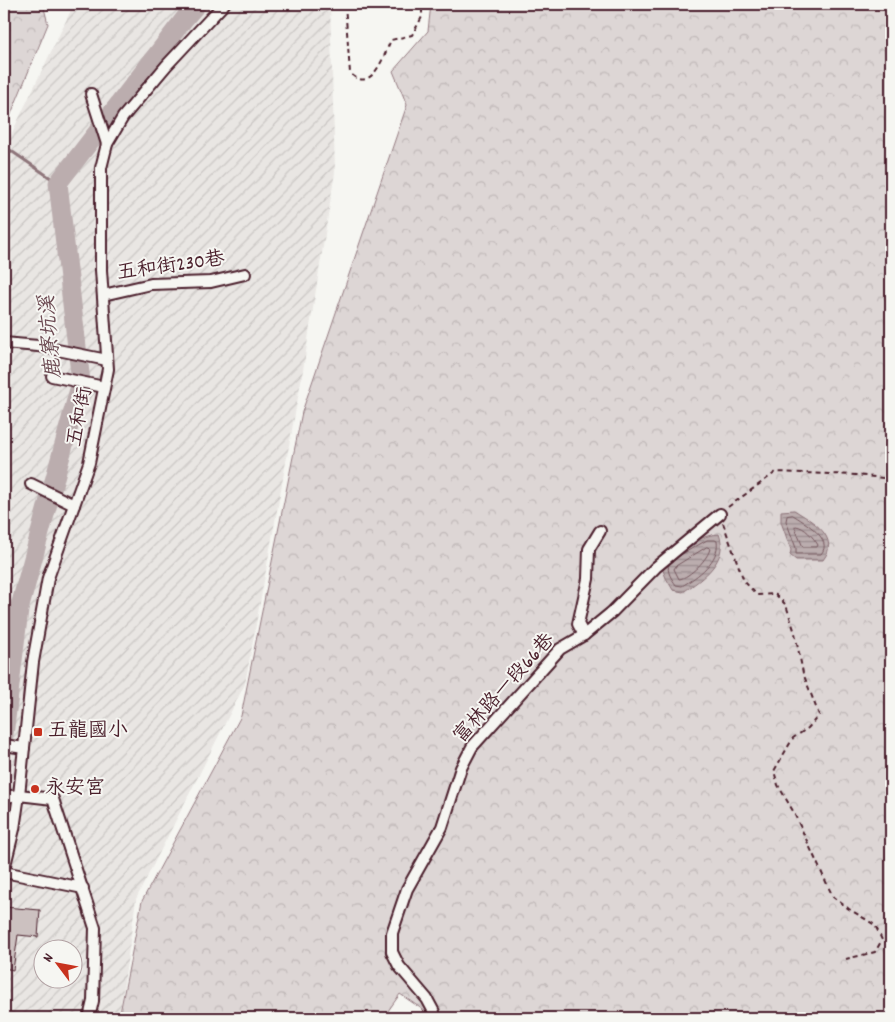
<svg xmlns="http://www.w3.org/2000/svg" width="895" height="1022" font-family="Dekko,'LXGW WenKai TC',sans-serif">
<defs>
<pattern id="industrial-furrows" width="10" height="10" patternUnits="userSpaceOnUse" patternTransform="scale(1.25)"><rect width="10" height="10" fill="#e9e6e3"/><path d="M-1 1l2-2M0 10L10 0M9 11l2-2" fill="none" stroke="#c9c5c3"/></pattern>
<pattern id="forest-crowns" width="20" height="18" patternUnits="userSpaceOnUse" patternTransform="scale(1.25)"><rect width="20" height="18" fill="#ddd6d5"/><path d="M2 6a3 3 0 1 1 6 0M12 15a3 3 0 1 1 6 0" fill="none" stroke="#bfb7b7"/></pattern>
<pattern id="water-rules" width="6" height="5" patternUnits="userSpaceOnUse" patternTransform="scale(1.25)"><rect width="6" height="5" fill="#bbadae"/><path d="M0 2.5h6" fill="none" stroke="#9a8c8e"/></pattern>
</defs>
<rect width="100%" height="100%" fill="#f6f6f2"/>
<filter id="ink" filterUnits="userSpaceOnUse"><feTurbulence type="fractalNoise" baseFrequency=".02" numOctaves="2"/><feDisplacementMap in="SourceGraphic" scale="10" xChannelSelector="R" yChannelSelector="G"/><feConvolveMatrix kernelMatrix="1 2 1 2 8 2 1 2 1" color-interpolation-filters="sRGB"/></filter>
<g filter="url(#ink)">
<!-- industrial -->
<path fill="url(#industrial-furrows)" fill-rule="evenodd" d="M74,4H330L335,172L303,370L245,684L136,899L119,1018H4V889L26,802L4,794V144L9,139ZM42,950H72V980H42Z"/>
<!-- forest -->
<g fill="url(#forest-crowns)" stroke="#947a80">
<polygon points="4,4 43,4 48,24 4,131"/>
<polygon points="431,4 891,4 891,1018 435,1018 400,994 383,1018 119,1018 142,901 241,716 302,412 407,105 393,71 428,31"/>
</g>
<!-- water -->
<g fill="url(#water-rules)" stroke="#8e747a">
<path d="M794,510C812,521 841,537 823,560H796L790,555L791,550L781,522V511Z"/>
<path d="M719,534C729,560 703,579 683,592L673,590L666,578L662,568C681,552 694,536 719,534Z"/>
</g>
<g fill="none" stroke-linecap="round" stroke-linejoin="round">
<!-- shore -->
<g stroke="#77585f" stroke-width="1">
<path d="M793,515C804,522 834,539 821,554H796V548L786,521L787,516Z"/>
<path d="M796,526C805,527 813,537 818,545L817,547H803L795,528Z"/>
<path d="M707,547L710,548C709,558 689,578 679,579L674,569L676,566Z"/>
<path d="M669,564C666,572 672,579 676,585L682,586C697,577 720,561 717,541L715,540H707L677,557"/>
</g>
<!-- stream -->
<polyline stroke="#8e747a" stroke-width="3" points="4,146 58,183"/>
<!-- river -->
<polyline stroke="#bbadae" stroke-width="19" points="4,735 19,610 81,382 58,183 185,18 197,4"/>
</g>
<!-- building -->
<polygon fill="#ccc1c0" stroke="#4a1f2b" points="4,907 40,910 38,937 18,935 13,970 4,968"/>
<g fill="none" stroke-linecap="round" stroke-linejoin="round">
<!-- minor casing -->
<g stroke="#4a1f2b" stroke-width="14">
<g id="minor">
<polyline points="91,94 107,144"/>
<polyline points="103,295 151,284 211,282 245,274"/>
<polyline points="4,343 38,346 107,360"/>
<polyline points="52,376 104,387"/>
<polyline points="31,484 74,505"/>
<polyline points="584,635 578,624 588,579 589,549 600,531"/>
<polyline points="4,745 24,748"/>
<polyline points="4,797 19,795 53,799 95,928 93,1001 89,1018"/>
<polyline points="4,869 14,829 19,795 33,662 48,578 89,463 108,369 101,270 101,168 107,144 123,117 166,66 224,4"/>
<polyline points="4,872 83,888"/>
<polyline points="435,1018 434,1012 427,999 399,966 392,952 392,933 407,889 442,827 461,768 472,747 560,649 584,635 612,612 656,567 720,514"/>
</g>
</g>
<!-- path -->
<g stroke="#4a1f2b" stroke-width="2" stroke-dasharray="5 4" stroke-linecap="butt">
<path d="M345,4L350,73C372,95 384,55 391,40L412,35L422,17V4"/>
<polyline points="728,507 776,472 856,475 891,479"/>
<polyline points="723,523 744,581 757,595 775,594 786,605 795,633 803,673 819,715 808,728 793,738 774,771 778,785 793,811 833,897 849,909 875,925 882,940 875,952 846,959"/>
</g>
<!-- minor -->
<use href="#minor" stroke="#f6f6f2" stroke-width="10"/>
</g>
</g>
<!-- markers -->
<g fill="#c8321e" stroke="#f6f6f2" stroke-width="2">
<rect x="33" y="727" width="10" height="10" rx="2.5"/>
<circle cx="35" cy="789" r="5"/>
</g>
<g text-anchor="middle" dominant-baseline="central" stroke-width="4" stroke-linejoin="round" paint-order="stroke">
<!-- street labels -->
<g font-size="20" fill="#4a1f2b" stroke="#f6f6f2">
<text transform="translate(171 267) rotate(-8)">五和街230巷</text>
<text transform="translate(81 417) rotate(-79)">五和街</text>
<text transform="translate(505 689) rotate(-48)">富林路一段66巷</text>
</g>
<!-- poi labels -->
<g font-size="20" fill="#4a1f2b" stroke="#f6f6f2" text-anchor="start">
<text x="48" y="732">五龍國小</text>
<text x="45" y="789">永安宮</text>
</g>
<!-- water labels -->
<g font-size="21" font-style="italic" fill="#6c4a52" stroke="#f6f6f2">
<text transform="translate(52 337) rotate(-95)">鹿寮坑溪</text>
</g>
</g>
<!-- margin -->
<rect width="895" height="1022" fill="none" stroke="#f6f6f2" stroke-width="20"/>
<rect x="10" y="10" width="875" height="1002" fill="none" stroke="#4a1f2b" stroke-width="2" filter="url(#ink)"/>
<!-- north arrow -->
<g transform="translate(58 964) rotate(302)"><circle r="24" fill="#f6f6f2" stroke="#b1a0a2"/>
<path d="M0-4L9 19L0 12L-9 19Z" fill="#c8321e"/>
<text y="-8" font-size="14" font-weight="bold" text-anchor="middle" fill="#4a1f2b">N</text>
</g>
</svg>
